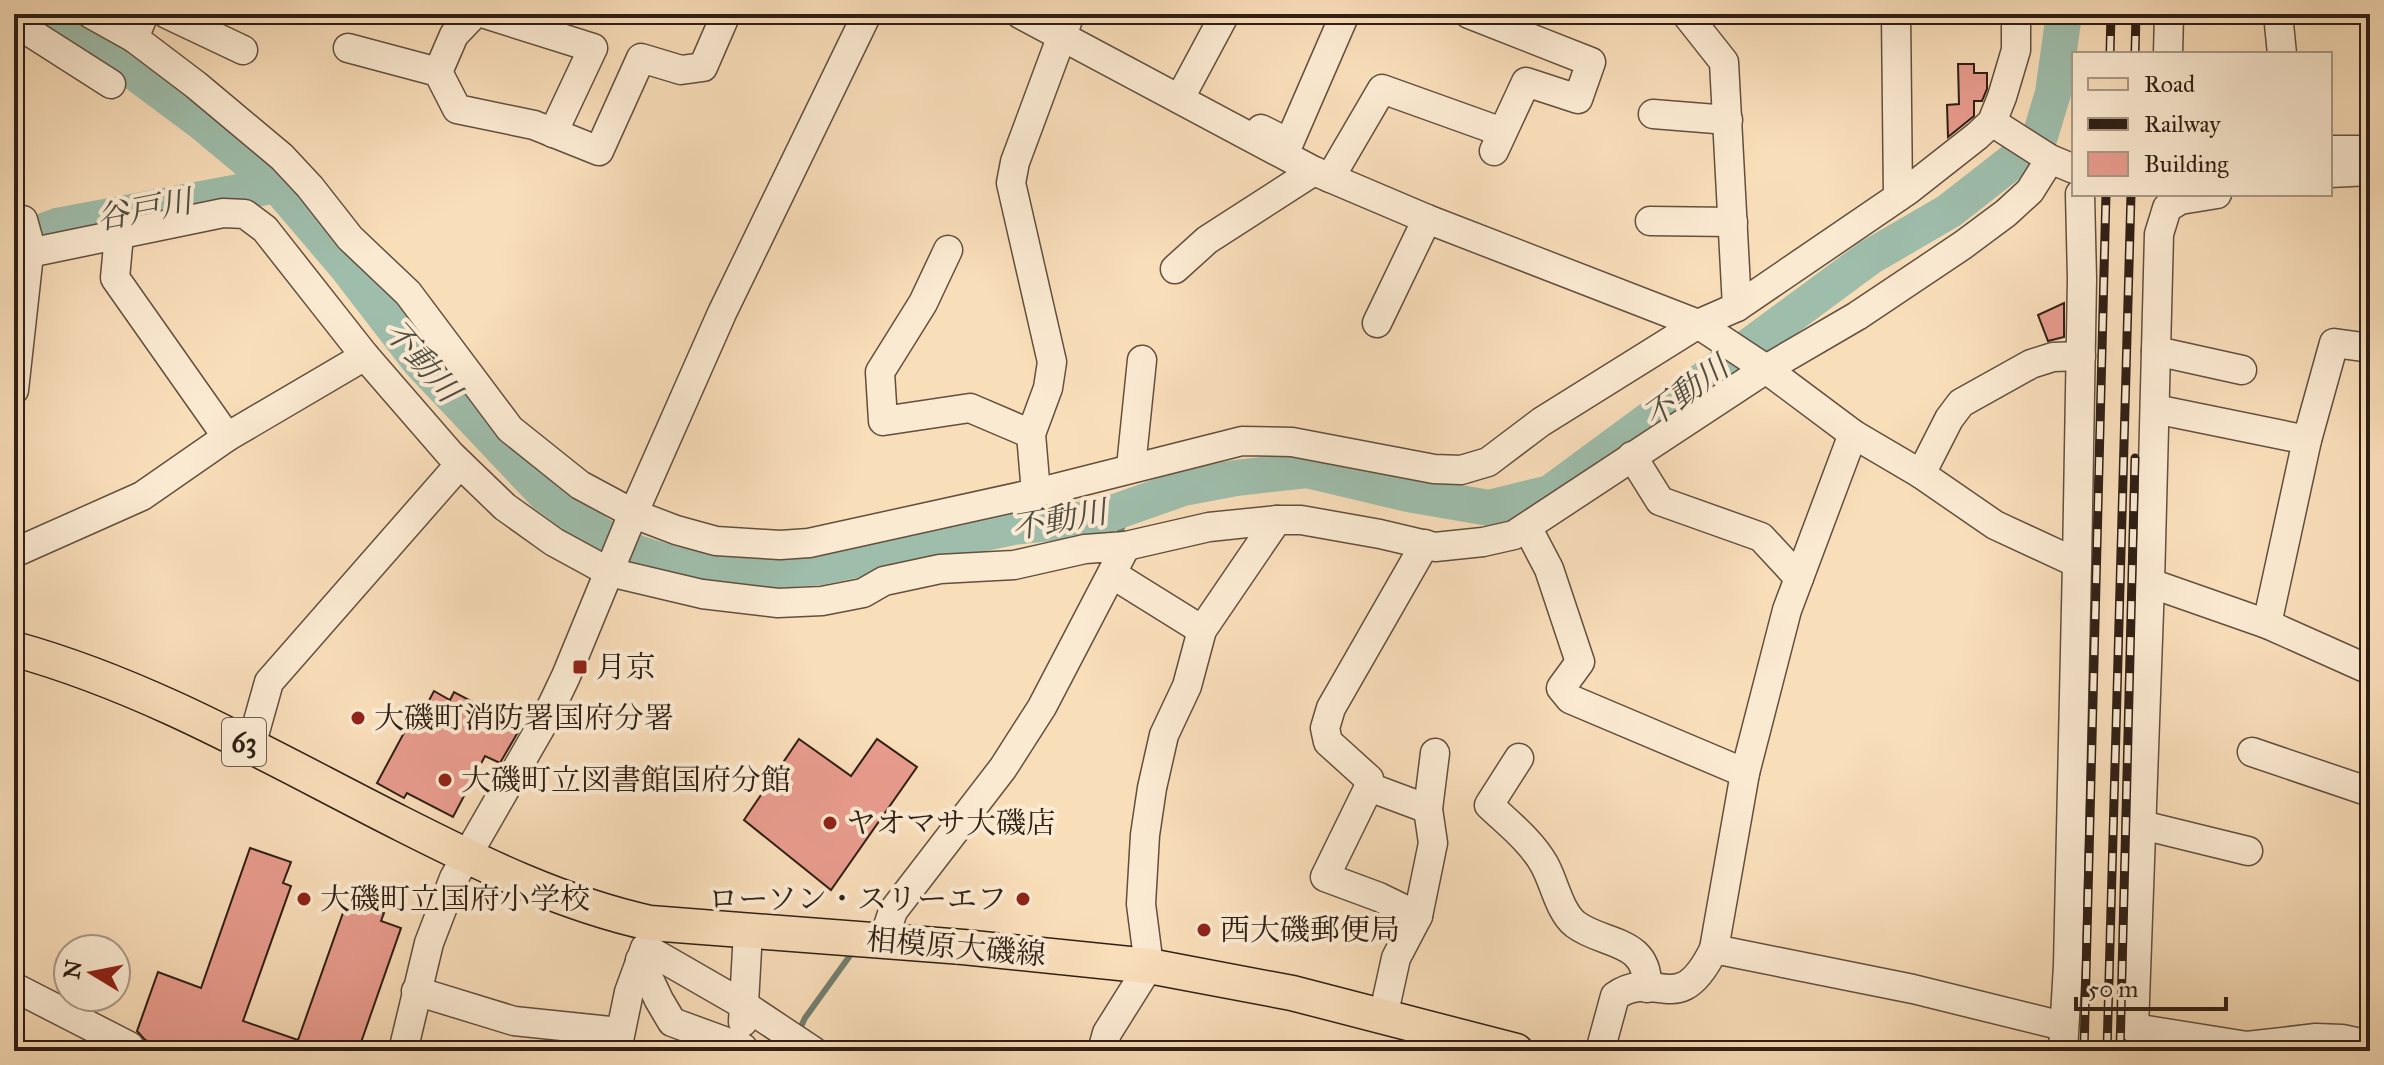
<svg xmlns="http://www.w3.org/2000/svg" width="2384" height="1065" font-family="'IM FELL Great Primer','Noto Serif JP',serif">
<rect width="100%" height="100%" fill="#f9deba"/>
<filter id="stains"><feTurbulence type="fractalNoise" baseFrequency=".0025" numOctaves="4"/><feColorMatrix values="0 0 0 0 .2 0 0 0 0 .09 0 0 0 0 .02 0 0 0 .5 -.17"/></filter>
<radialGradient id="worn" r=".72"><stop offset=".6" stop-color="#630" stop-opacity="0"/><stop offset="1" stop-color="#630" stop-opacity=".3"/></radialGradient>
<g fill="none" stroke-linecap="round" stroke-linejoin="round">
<!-- stream -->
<g stroke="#727e6f" stroke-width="6">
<polyline points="1117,537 1134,505"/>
<polyline points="798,1033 805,1018 854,950"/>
</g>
<!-- river -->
<g stroke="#9ebdab" stroke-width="36">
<polyline points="48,14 91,40 200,121 277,185 346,266 420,362 544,493 600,535 637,553 672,564 726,574 820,567 1013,527 1098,518 1183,488 1236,478 1307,470 1408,494 1489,508 1550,493 1870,257 1949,211 2013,161 2040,136 2053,93 2064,14"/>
<polyline points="14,242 57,226 277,185"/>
</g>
</g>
<!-- building -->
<g fill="#e99c8e" stroke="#2f1f15" stroke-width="2">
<polygon points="1958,64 1974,64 1974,73 1987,73 1987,89 1982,101 1974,101 1974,116 1948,137 1947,105 1959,104"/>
<polygon points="2064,303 2064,337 2048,341 2038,315"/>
<polygon points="434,691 450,700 454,692 521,727 500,763 485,756 453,817 407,793 404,798 377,783 406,729 412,732"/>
<polygon points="799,739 851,776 877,739 917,767 831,890 744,820"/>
<polygon points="250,848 291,862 283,883 291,886 243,1021 298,1040 344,910 347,912 351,901 384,913 381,921 401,928 358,1051 150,1051 153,1043 145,1040 137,1031 158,972 201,988"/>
</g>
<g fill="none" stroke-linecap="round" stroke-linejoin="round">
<!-- minor casing -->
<g stroke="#624f3e" stroke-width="31">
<g id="minor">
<polyline points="91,14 134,38 196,85 282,157 310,187 350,238 408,293 510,429 580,485 634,514 676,530 716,541 780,545 809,543 1036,493 1242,441 1292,442 1434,469 1461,470 1488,462 1541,422 1698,324 1737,307 1907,191 1977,136 1992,122 2002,97 2016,50 2016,14"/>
<polyline points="167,14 243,50"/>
<polyline points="485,14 593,48 553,133"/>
<polyline points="1020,14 1314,171 1427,219 1698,324 1766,369 1853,434 1921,474 1995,525 2077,563"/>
<polyline points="1469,14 1591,62 1578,99 1526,82 1494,151"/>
<polyline points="1686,14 1724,62 1737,307"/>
<polyline points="1896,14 1898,197"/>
<polyline points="2278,14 2282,54"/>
<polyline points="14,22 111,84"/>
<polyline points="134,38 144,14"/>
<polyline points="348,48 438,72 457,109 534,125 599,151 641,58 681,70 703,67 726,14"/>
<polyline points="2168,54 2169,14"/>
<polyline points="438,72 454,35 474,14"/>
<polyline points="1180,98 1225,14"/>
<polyline points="1653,114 1728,120"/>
<polyline points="1992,122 2050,159 2074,169"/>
<polyline points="1261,129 1289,143 1345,14"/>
<polyline points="2330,150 2370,150"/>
<polyline points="2330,173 2370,171"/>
<polyline points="1330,178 1382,89 1502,132"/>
<polyline points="2217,194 2180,200 2167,208 2159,234 2150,583 2134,1028 2247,1046 2316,1038 2342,1039 2370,1045"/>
<polyline points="1650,221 1733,222"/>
<polyline points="14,223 23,220 30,245 14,390"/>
<polyline points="119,235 115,278 227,437"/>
<polyline points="948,250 923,303 880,372 883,421 970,408 1031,434"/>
<polyline points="29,253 223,213 245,214 265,229 365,356 450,454 505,507 554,542 609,572 702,594 778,603 822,601 863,593 884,581 940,569 1014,565 1085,549 1126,546 1042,707 1003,768 893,911 883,941"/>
<polyline points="1175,269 1207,240 1314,171"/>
<polyline points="1377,323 1427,219"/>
<polyline points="2156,351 2242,370"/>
<polyline points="2155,409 2307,440"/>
<polyline points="1632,456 1660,501 1761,537 1799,578"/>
<polyline points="1131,467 1142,360"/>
<polyline points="1921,474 1949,419 1961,403 2031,364 2053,357 2081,356"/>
<polyline points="1036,493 1031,434 1048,388 1052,362 1011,183 1015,162 1070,14"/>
<polyline points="1527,527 1549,569 1580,662 1561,688 1570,699 1745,773 1714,949 1913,989 2063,1026"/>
<polyline points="1126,546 1209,527 1277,520"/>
<polyline points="14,553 142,496 227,437 365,356"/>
<polyline points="1112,574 1202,630"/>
<polyline points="2150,583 2267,624 2370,670"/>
<polyline points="2267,624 2307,440 2334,343 2370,348"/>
<polyline points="251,746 269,682 460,464"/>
<polyline points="2252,752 2370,792"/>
<path d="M1519,758L1489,805C1508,823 1531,841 1544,864C1554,881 1559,911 1575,924C1604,946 1649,938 1647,988"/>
<polyline points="1745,773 1787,610 1853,434"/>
<polyline points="1369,787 1369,779 1328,742 1325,728 1331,708 1425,544"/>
<polyline points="2142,825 2248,851"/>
<polyline points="1418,916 1379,897 1325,877 1369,787 1428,809"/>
<polyline points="645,948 744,1005 813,1051"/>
<polyline points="640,960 659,1000 672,1022 743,1048"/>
<polyline points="14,987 129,1046 129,1051"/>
<polyline points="416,991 514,1021 620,1032"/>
<polyline points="1383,1017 1396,958 1418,916 1433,843 1428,809 1435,753"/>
<polyline points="743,1022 748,931"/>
<polyline points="617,1050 629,992 644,951"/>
<polyline points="403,1051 429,943 454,878 546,718 566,676 627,528 722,313 867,14"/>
<polyline points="1102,1051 1107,1033 1149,966 1141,904 1145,835 1152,788 1164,735 1187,686 1202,630 1277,520 1301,520 1380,534 1435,547 1483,542 1514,535 1766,369 1857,316 1963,245 2006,213 2030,191 2050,159"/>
<path d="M1600,1051L1615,996C1657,967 1678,1022 1714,949"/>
<polyline points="2063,1051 2068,965 2077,563 2082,279 2080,194"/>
</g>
</g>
<!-- major casing -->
<g stroke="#2f1f15" stroke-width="37">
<path id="major" d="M14,649C152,687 275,760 402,824C481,864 563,904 650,923L963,947L1149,966L1292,993L1516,1051"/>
</g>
<!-- minor -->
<use href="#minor" stroke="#fbead2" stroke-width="28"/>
<!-- major -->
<use href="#major" stroke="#f9deba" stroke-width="34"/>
<!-- rail casing -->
<g stroke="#2f1f15" stroke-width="9">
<g id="rail">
<polyline points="2110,54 2111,14"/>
<polyline points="2135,54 2136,14"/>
<polyline points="2084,1051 2106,194"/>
<polyline points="2107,1051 2131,194"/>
<polyline points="2120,1051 2135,458"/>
</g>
</g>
<!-- rail -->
<use href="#rail" stroke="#fbead2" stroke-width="6" stroke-dasharray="18" stroke-linecap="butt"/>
</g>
<!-- markers -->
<g fill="#8f2418" stroke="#fbead2" stroke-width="3">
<rect x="572" y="659" width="16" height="16" rx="4"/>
<circle cx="358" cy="718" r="8"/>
<circle cx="445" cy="780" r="8"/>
<circle cx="830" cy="823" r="8"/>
<circle cx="304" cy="899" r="8"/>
<circle cx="1023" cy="899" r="8"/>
<circle cx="1204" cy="930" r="8"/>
</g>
<g text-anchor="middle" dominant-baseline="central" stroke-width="8" stroke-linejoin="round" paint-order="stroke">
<!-- shield labels -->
<rect fill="#fbead2" stroke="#6c5c4e" stroke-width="2" x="222" y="718" width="44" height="48" rx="6"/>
<g font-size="28" font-weight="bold" fill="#2f1f15">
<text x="244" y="742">63</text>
</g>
<!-- poi labels -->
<g font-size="30" fill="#2f1f15" stroke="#fbead2" text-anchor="start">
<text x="596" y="667">月京</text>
<text x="374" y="718">大磯町消防署国府分署</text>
<text x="461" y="780">大磯町立図書館国府分館</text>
<text x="846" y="823">ヤオマサ大磯店</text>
<text x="320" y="899">大磯町立国府小学校</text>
<text x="1007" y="899" text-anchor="end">ローソン・スリーエフ</text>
<text x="1220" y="930">西大磯郵便局</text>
</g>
<!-- street labels -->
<g font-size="30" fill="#2f1f15" stroke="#fbead2">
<text transform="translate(956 947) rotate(5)">相模原大磯線</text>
</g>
<!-- water labels -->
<g font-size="32" font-style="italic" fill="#504e42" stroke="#fbead2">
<text transform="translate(144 210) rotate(-11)">谷戸川</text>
<text transform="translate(422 361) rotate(49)">不動川</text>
<text transform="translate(1686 392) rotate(-36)">不動川</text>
<text transform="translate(1059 520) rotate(-10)">不動川</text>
</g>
</g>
<!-- margin -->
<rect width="2384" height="1065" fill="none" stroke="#f9deba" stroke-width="48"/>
<rect x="16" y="16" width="2352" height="1033" fill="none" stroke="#2f1f15" stroke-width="4"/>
<rect x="24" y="24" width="2336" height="1017" fill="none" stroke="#2f1f15" stroke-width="2"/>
<!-- legend -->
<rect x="2072" y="52" width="260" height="144" fill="#fbead2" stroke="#a99986" stroke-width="2"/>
<rect x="2088" y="78" width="40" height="12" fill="#f9deba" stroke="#a99986" stroke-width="2"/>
<text x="2144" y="92" font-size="24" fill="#2f1f15">Road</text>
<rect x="2088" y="118" width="40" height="12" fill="#2f1f15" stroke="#a99986" stroke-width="2"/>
<text x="2144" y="132" font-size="24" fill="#2f1f15">Railway</text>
<rect x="2088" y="152" width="40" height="24" fill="#e99c8e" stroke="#a99986" stroke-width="2"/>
<text x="2144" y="172" font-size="24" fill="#2f1f15">Building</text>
<!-- north arrow -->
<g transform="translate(92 973) rotate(280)"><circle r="38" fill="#fbead2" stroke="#a99986" stroke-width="2"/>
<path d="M0-6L14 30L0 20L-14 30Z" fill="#8f2418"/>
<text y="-12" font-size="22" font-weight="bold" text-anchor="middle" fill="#2f1f15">N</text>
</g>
<!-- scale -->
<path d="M2076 997v12h150v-12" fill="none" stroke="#2f1f15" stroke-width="4"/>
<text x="2088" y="997" font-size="24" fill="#2f1f15" stroke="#fbead2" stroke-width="6" paint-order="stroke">50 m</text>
<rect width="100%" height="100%" filter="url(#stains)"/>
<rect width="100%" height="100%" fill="url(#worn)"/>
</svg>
